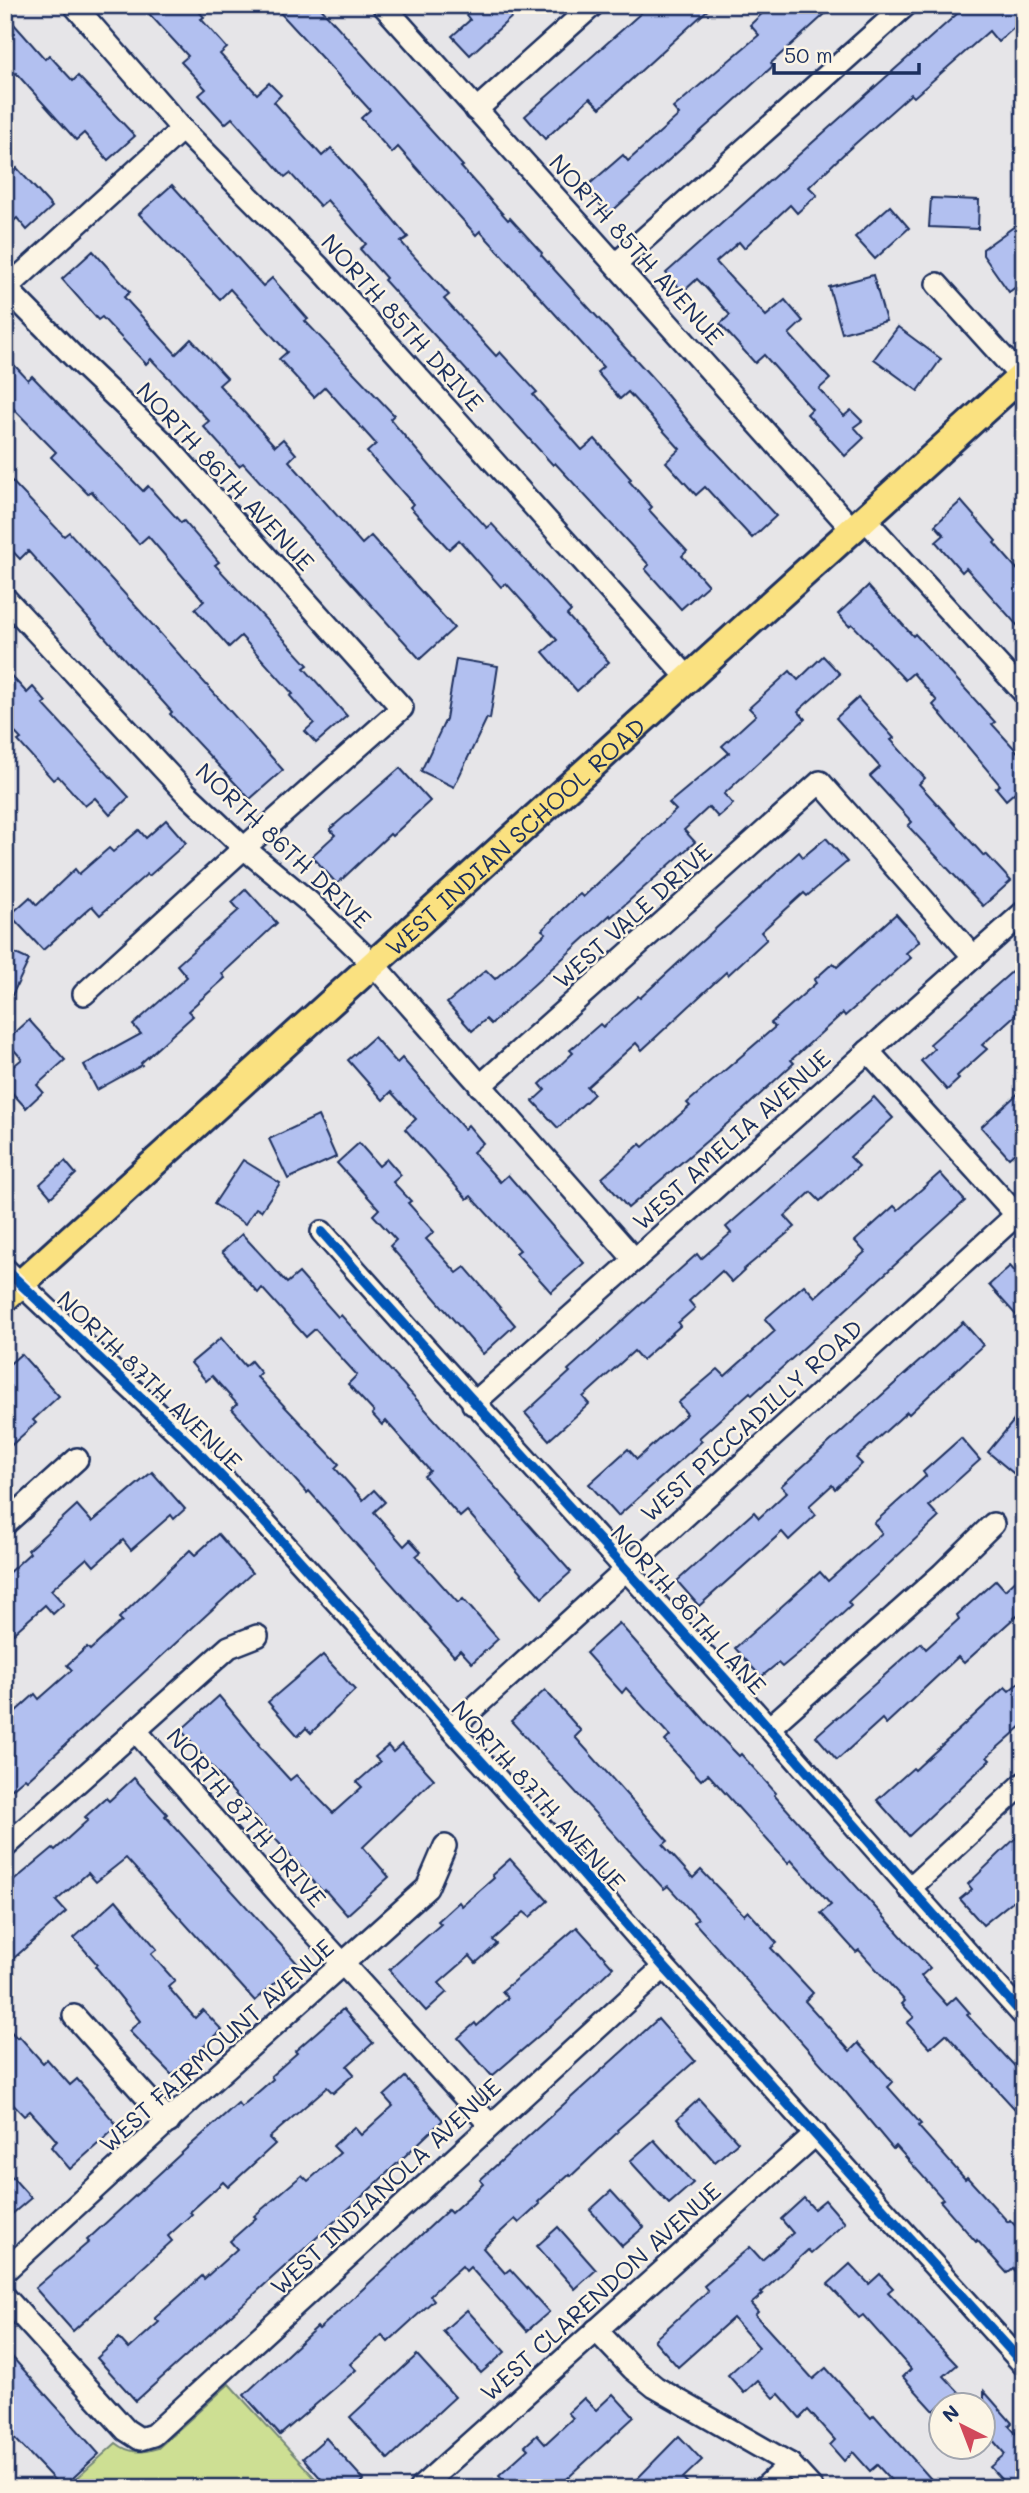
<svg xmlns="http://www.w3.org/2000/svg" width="1029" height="2493" font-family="Mali,sans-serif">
<rect width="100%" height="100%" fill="#e6e5e8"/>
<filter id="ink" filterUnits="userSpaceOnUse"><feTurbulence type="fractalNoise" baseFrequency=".0143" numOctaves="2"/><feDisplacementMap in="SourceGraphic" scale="14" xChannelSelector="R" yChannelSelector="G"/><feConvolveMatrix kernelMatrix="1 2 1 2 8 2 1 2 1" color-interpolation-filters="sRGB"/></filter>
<g filter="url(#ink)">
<!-- green -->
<path fill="#cddf93" stroke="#748778" stroke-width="2" d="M229,2384L324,2488H66L116,2443C130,2454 142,2453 158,2448Z"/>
<!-- building -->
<g fill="#b2c0f0" stroke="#1b2f5e" stroke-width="2">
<polygon points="141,5 193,5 204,17 201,19 227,48 220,54 257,94 269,83 281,95 274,102 322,156 331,148 366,187 408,237 401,242 449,295 444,299 496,356 500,352 537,392 533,395 582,450 595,439 631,479 629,481 652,507 649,510 687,551 682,556 708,585 681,609 645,569 649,565 555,463 553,465 384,280 386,278 360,249 366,244 327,200 320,206 290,173 285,177 232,118 225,124 199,95 206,89 181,62 188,56"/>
<polygon points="273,5 318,5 463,166 461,167 508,220 510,218 542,253 541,255 657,383 693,427 776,516 752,538 705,487 696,495 666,462 680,449 628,392 620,399 597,372 603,367 480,231 476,235 398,147 392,153 361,118 370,110"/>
<polygon points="472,5 525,5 470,55 452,36 470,20 464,12"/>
<polygon points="650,5 713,5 600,108 590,98 545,139 525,116"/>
<polygon points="771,5 835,5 771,63 773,66 609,214 585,188 623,155 628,161 679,115 673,108 759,35 750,25"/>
<polygon points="967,5 1024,5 1024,19 998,42 989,31 914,97 911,94 848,150 809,187 817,195 797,213 790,205 744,248 739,242 716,262 766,316 785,300 803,321 789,334 830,379 819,389 844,416 851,410 862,421 854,427 864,438 845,456 807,414 812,409 764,355 755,363 720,324 730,315 705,287 697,279 683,292 666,273"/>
<polygon points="5,14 45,59 49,55 73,81 78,76 135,136 108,160 84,133 76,140 16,73 5,83"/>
<polygon points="17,168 52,207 27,230 17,218 5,229 5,179"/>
<polygon points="172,185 263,286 272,278 308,319 305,321 394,415 390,419 431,467 487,528 492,524 571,611 567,615 609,662 577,691 543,652 557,640 506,583 501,587 459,540 449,549 410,507 413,504 367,452 376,444 325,387 314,397 279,359 287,352 230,289 220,299 139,214"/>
<polygon points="931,198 979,200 978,229 929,227"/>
<polygon points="890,206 909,228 875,259 855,237"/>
<polygon points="1015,226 1024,238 1024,281 1009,292 983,255 983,249"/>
<polygon points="93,251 130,292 124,297 176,354 191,339 227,378 219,385 275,446 283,439 296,454 289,461 362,544 371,536 454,628 420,659 243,463 239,466 203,426 209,421 151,359 146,364 102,317 98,320 62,279"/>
<polygon points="873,275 886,321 842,333 829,287"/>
<polygon points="898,327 941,359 918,391 874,359"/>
<polygon points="5,355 28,380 32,376 143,491 148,486 181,523 184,521 219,562 215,565 308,665 304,668 347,716 316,743 305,731 314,723 290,696 293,694 241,636 229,647 195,609 204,601 148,536 139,544 91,491 88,494 51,457 56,452 5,400"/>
<polygon points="5,474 64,536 69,532 283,770 250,799 170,714 172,712 28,551 20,559 5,543"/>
<polygon points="961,501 996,541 994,543 1024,577 1024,633 966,568 962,572 936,542 944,535 935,525"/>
<polygon points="868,586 913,636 915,634 959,682 995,722 992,724 1024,759 1024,784 1006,800 996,788 1000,785 933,705 937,701 913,673 905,680 852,624 849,626 838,614"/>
<polygon points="823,656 840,674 798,711 805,719 724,794 733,804 718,817 709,807 684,830 695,842 611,917 610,915 491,1024 486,1019 472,1031 447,1003 486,970 495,979 546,933 542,930 568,904 580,894 583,897 676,810 669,803 729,753 722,746 756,715 749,708 790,671 798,680"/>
<polygon points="456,659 498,666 490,719 487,718 454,787 421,771 446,719"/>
<polygon points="5,669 27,693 33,687 46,702 43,704 129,797 110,815 95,798 85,806 58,776 53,780 18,741 21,739 5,722"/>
<polygon points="858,698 894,738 891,740 925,778 919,784 984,856 986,854 1011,881 983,906 908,826 912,822 870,776 880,767 836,718"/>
<polygon points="400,768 430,801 392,836 390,834 337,884 312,856 335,835 330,829"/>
<polygon points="166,820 186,843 149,876 147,874 100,915 92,906 43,950 10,915 30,897 37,905 75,869 79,874 109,848 113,852 139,830 146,838"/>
<polygon points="826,838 847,862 807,896 804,893 761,932 767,939 728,975 726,972 642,1050 636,1043 587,1087 594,1094 558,1128 533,1101 545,1090 540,1084 573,1053 570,1050 600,1024 603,1027 638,996 640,998 799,852 803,857"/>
<polygon points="246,889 277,923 222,974 225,978 188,1011 193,1016 141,1063 142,1065 97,1090 84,1065 141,1034 133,1025 187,977 177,965 239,910 232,902"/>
<polygon points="896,914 920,941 906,953 911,958 845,1016 843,1013 791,1060 794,1063 742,1111 628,1208 602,1178 640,1144 643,1147 690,1106 687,1103 775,1027 771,1023 816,983 814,980 833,963 837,967"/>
<polygon points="5,949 29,960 5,1010"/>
<polygon points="1024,961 1024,1007 982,1045 987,1049 957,1076 959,1079 947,1090 921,1061 934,1049 930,1044"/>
<polygon points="29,1020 65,1060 37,1085 43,1092 26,1108 5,1085 5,1073 22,1059 6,1041"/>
<polygon points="374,1037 397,1063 402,1058 464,1129 468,1125 483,1143 473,1152 500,1182 508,1175 584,1263 551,1292 516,1253 520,1250 471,1196 467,1199 405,1129 416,1119 391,1092 383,1100 348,1060"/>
<polygon points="1024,1088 1024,1145 1009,1158 981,1127"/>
<polygon points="874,1097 893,1118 850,1157 859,1166 820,1201 811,1192 785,1216 795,1227 743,1270 744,1271 732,1282 722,1271 689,1301 695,1308 678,1323 680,1326 642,1360 634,1351 583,1397 589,1404 549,1440 525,1413 570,1372 568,1370 697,1254 701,1259 731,1233 726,1227"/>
<polygon points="318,1116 336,1157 288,1179 269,1139"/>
<polygon points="359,1143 379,1166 387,1159 401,1175 393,1182 411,1201 408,1203 434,1232 426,1239 457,1273 465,1267 515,1325 483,1354 390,1246 396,1240 373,1215 379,1209 337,1163"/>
<polygon points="243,1160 280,1183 261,1211 256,1208 245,1224 214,1204"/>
<polygon points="65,1161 76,1174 51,1197 40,1184"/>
<polygon points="940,1173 965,1201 752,1395 750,1392 699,1438 702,1441 618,1516 589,1484 628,1449 637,1459 687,1414 678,1403 718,1369 725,1376 775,1331 765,1319 804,1285 815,1297 865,1252 855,1241 894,1206 898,1210"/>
<polygon points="242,1234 287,1283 299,1273 338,1317 341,1315 571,1572 542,1598 467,1511 460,1517 424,1476 430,1471 386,1421 382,1425 372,1414 374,1412 348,1384 357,1375 315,1329 306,1337 262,1288 258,1293 222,1252"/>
<polygon points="1010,1266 1024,1282 1024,1324 989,1285"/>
<polygon points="963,1322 983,1345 909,1414 907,1412 856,1458 862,1464 835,1489 832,1485 809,1506 816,1515 789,1540 782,1532 699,1606 677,1581 754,1512 759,1518 787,1492 781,1486"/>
<polygon points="221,1338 245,1366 251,1361 261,1373 257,1377 339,1464 335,1468 363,1500 374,1490 385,1502 374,1512 404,1546 410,1540 421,1552 416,1556 458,1603 463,1599 498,1639 472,1663 460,1650 454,1656 430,1629 431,1628 309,1491 307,1493 232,1409 237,1404 212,1376 206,1381 191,1363"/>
<polygon points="21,1354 59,1396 33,1420 36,1423 5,1451 5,1368"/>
<polygon points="1016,1418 1024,1425 1024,1482 988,1452"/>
<polygon points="961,1438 980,1460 929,1506 939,1517 848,1602 851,1606 812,1642 782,1667 778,1663 761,1677 735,1648 820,1572 828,1581 882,1533 874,1523 926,1476 923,1472"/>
<polygon points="152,1472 185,1509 174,1519 171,1515 131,1550 123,1540 94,1566 87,1558 51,1590 64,1604 53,1614 45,1605 5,1641 5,1576 30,1553 28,1550 77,1505 92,1522"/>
<polygon points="218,1534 252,1573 27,1780 25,1778 5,1795 5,1721 35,1694 39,1699 72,1670 67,1665 87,1647 90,1650 122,1621 119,1618 190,1550 195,1555"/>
<polygon points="1024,1572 1024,1609 964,1663 958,1657 886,1724 882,1719 837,1760 816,1736 921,1643 926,1649 959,1619 957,1615 996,1580 1005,1590"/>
<polygon points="619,1623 708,1724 739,1756 741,1754 776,1793 774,1795 930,1968 921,1976 947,2005 956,1997 970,2013 967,2015 1024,2076 1024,2119 946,2034 930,2048 907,2023 914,2017 902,2004 905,2001 859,1950 856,1952 821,1913 831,1905 791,1860 788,1863 708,1774 701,1780 665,1741 670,1736 626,1688 622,1693 586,1653"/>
<polygon points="323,1655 355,1690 311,1733 306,1728 298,1736 268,1702"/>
<polygon points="1024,1678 1024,1724 987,1757 990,1760 909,1836 877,1800 913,1768 915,1770 1005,1687 1009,1691"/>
<polygon points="545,1690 581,1731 575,1737 668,1841 663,1845 693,1878 701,1870 744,1915 748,1911 777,1943 771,1948 813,1993 805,2001 850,2051 858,2043 893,2082 888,2087 921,2124 918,2126 965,2179 967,2177 1008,2222 1010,2220 1024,2235 1024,2281 1013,2268 1007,2273 977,2240 976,2242 940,2201 943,2199 896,2146 893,2149 840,2085 694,1922 698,1919 668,1886 664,1889 511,1721"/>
<polygon points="219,1696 259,1744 258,1745 290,1780 296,1775 333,1813 362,1787 357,1782 380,1762 375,1757 388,1746 393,1752 402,1744 434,1779 363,1847 389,1877 347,1915 325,1890 323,1892 227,1785 181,1730"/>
<polygon points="134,1778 167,1814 165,1816 297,1963 255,2001 126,1858 96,1882 88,1873 56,1901 66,1912 5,1966 5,1888 53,1848 55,1850 88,1820 85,1817 106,1798 109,1801"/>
<polygon points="1024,1830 1024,1892 983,1925 960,1899 972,1889 968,1884"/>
<polygon points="510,1859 548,1901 530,1917 524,1912 493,1940 497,1944 476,1963 470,1956 439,1983 447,1992 426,2011 389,1970 441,1924 438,1921 459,1902 462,1906 494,1878 492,1875"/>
<polygon points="116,1900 157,1949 151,1954 175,1981 168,1987 195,2018 203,2010 222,2030 172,2075 129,2031 140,2021 95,1966 97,1964 74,1938"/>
<polygon points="577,1927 613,1967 562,2016 492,2076 458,2038 475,2023 477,2026 508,1998 502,1991"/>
<polygon points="343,2009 373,2043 347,2066 354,2074 333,2093 327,2087 269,2138 275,2144 228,2187 223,2182 190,2212 192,2214 168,2236 172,2241 73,2331 35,2288 89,2242 87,2240 185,2150 238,2103 241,2107 273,2079 271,2076 297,2053 295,2051"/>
<polygon points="658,2019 695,2061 617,2130 618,2132 571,2176 569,2174 538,2202 540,2204 519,2223 515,2219 483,2248 505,2273 510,2269 549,2312 527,2331 470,2267 466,2271 462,2266 430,2295 434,2300 388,2342 382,2335 350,2364 356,2370 280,2435 244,2395 317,2327 319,2329 351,2300 448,2210 451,2213 483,2184 480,2180"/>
<polygon points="5,2025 17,2038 19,2036 43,2063 47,2059 70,2085 77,2079 118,2126 70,2169 51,2147 57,2141 30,2111 24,2116 5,2096"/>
<polygon points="405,2077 443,2120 366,2193 136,2401 97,2358 119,2338 129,2349 159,2322 155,2318 202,2276 204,2279 237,2249 230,2241 256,2218 254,2216 302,2175 308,2181 340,2153 333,2146 354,2127 361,2135 393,2106 384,2096"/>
<polygon points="699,2099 738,2142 715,2162 677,2119"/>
<polygon points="654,2140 693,2183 669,2204 630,2161"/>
<polygon points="5,2169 31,2198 5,2220"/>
<polygon points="611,2191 644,2227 622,2246 590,2210"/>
<polygon points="804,2198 814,2209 825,2200 845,2223 811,2253 808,2250 761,2293 763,2294 751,2304 758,2312 755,2315 813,2379 826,2368 871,2418 874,2415 939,2488 898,2488 877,2465 870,2471 853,2452 844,2461 830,2445 835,2440 808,2410 800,2418 779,2394 774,2398 758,2380 744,2393 728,2375 759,2347 733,2318 678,2367 654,2340 708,2291 704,2286 750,2247 762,2260 793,2233 781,2219"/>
<polygon points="558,2227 596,2270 575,2289 537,2246"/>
<polygon points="850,2264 869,2284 880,2274 893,2288 888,2292 957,2365 944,2376 971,2405 940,2405 934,2411 903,2377 911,2369 863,2315 859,2318 828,2284"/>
<polygon points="467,2310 505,2352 481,2373 443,2331"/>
<polygon points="5,2349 99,2454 62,2488 5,2428"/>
<polygon points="417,2355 455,2397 388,2459 350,2417"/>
<polygon points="984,2391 1012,2423 1009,2426 1024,2442 1024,2488 1009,2488 990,2467 1005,2454 984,2430"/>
<polygon points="613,2394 634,2417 557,2488 511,2488 499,2475 528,2449 525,2446 537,2435 545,2444 573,2418 568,2413 584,2398 596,2410"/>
<polygon points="679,2436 702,2460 683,2478 692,2488 628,2488"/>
<polygon points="326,2438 364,2480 356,2488 329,2488 303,2458"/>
</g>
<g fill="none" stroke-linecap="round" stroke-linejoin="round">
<!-- minor casing -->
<g stroke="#1b2f5e" stroke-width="26">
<g id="minor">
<polyline points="74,5 182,129 319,267 689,679"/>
<polyline points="383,5 852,529"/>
<polyline points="476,110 593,5"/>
<polyline points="616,264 906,5"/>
<polyline points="937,284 1021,377"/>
<polyline points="5,287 79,362 166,445 402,708 244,848 84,994"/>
<polyline points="7,288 182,129"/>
<polyline points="864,518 1024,693"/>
<polyline points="5,598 185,792 244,848 309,902 374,965 635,1260"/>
<polyline points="868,1051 1024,1223"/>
<polyline points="480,1086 820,782 974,957"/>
<path d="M322,1232C469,1399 620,1561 768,1727C853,1823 937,1920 1024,2016"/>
<polyline points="5,1269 193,1447 258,1515 566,1855 664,1967 1024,2365"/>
<polyline points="473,1404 1024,912"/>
<polyline points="5,1524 77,1459"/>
<polyline points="452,1728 1024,1208"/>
<polyline points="769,1728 942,1574 993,1524"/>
<polyline points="135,1730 281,1896 490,2125"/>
<polyline points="5,1847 229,1647 257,1636"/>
<polyline points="909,1889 1024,1783"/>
<polyline points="74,2016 169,2122"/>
<polyline points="5,2271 214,2079 427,1888 445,1846"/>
<polyline points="5,2297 126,2430 140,2439 153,2435 664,1967"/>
<polyline points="596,2330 633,2369 655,2387 790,2464 812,2488"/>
<polyline points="420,2488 816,2134"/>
<polyline points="764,2488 790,2464"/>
</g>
</g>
<!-- major casing -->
<g stroke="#1b2f5e" stroke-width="32">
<g id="major">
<path id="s1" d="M5,1298L1024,374"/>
</g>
</g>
<!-- minor -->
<use href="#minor" stroke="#fcf5e5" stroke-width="21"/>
<!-- major -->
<use href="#major" stroke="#fae180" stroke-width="26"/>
<!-- cycleway casing -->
<g stroke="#fcf5e5" stroke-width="15">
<g id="cycleway">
<path d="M322,1232C469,1399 620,1561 768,1727C853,1823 937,1920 1024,2016"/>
<polyline points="5,1269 193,1447 258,1515 566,1855 664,1967 1024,2365"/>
</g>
</g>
<!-- cycleway -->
<use href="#cycleway" stroke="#0057b8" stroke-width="10"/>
</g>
</g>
<g text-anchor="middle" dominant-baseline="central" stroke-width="5" stroke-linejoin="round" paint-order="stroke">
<!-- street labels -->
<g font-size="24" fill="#1b2f5e" stroke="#fcf5e5">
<text transform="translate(637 249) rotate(48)">NORTH 85TH AVENUE</text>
<text transform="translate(403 322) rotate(48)">NORTH 85TH DRIVE</text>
<text transform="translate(226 476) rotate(47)">NORTH 86TH AVENUE</text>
<text stroke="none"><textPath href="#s1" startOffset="688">WEST INDIAN SCHOOL ROAD</textPath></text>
<text transform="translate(284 845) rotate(43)">NORTH 86TH DRIVE</text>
<text transform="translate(632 915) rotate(-42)">WEST VALE DRIVE</text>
<text transform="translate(731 1139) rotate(-42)">WEST AMELIA AVENUE</text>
<text transform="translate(150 1380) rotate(44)">NORTH 87TH AVENUE</text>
<text transform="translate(751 1420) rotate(-42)">WEST PICCADILLY ROAD</text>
<text transform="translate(689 1609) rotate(48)">NORTH 86TH LANE</text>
<text transform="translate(539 1795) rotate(48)">NORTH 87TH AVENUE</text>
<text transform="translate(247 1817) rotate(49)">NORTH 87TH DRIVE</text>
<text transform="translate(216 2045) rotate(-42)">WEST FAIRMOUNT AVENUE</text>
<text transform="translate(385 2186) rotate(-43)">WEST INDIANOLA AVENUE</text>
<text transform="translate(600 2291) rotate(-42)">WEST CLARENDON AVENUE</text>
</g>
</g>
<!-- margin -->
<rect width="1029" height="2493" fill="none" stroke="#fcf5e5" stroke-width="28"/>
<rect x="14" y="14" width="1001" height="2465" fill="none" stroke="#1b2f5e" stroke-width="2.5" filter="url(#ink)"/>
<!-- north arrow -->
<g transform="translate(962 2426) rotate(318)"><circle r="33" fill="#fcf5e5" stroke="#a2a6af" stroke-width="2"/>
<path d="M0-5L12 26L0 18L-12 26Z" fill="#d1495b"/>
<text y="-10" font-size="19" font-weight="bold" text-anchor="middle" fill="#1b2f5e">N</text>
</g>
<!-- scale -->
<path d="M774 63v10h145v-10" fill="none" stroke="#1b2f5e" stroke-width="3.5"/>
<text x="784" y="63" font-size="21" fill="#1b2f5e" stroke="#fcf5e5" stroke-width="5" paint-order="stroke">50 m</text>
</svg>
